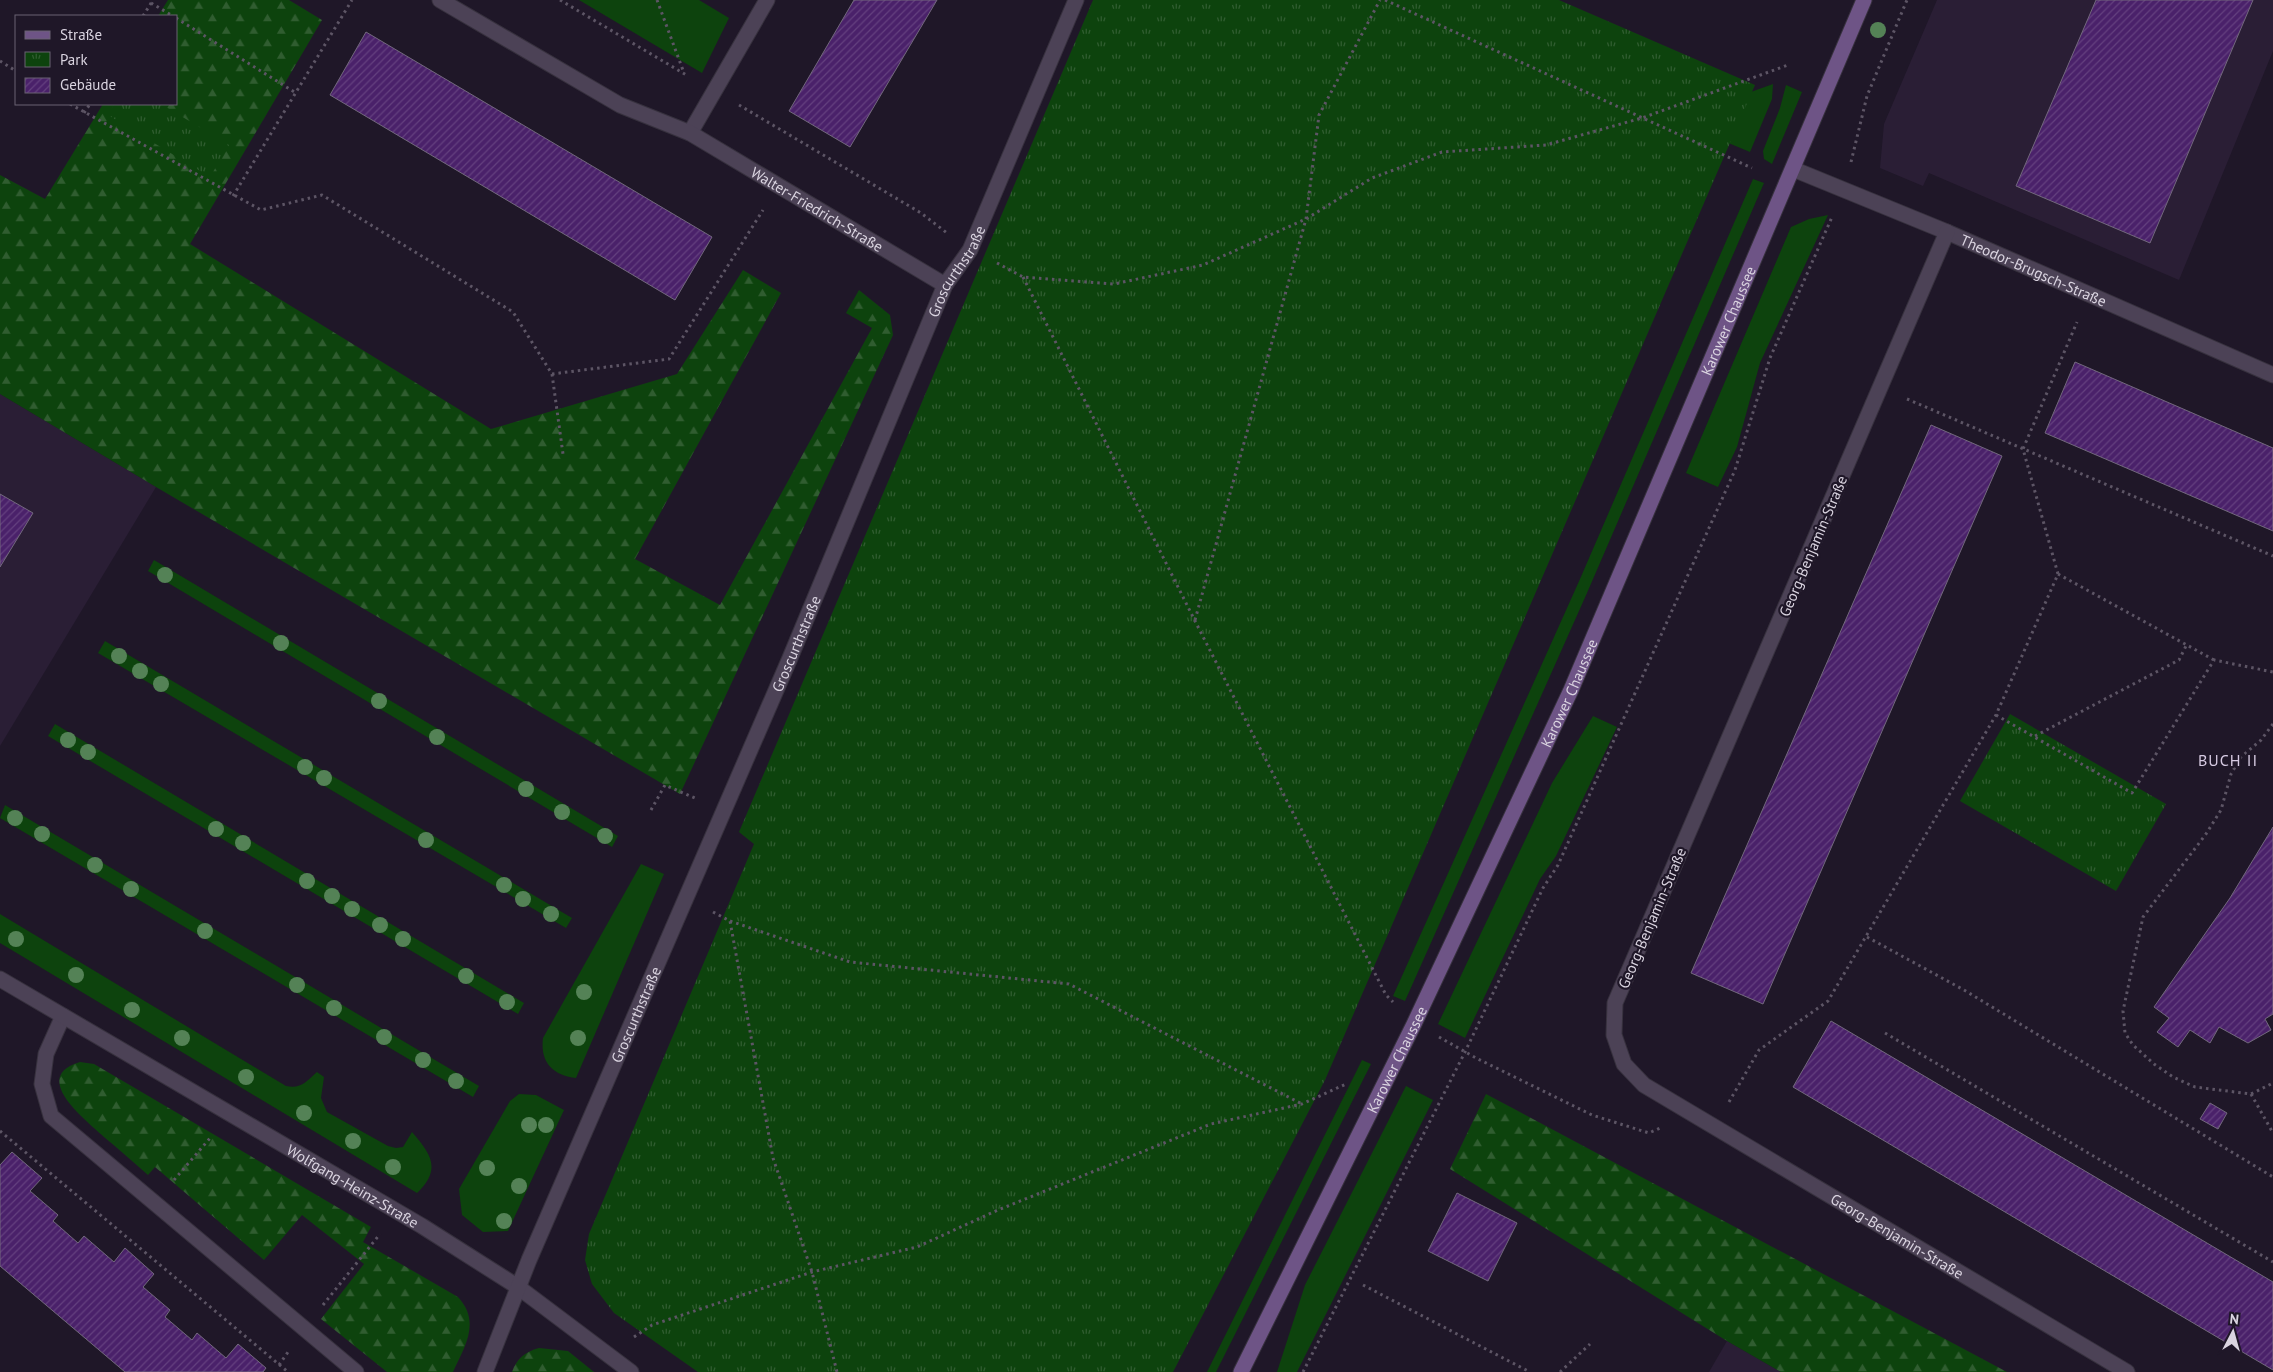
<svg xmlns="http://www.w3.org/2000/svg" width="2273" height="1372" font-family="'PT Sans',sans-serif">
<defs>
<pattern id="forest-firs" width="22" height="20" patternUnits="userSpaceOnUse" patternTransform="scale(1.25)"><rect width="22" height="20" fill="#0d430d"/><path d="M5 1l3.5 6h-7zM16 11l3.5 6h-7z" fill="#305d30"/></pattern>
<pattern id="park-tufts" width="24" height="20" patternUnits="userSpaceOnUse" patternTransform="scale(1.25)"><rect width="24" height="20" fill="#0d430d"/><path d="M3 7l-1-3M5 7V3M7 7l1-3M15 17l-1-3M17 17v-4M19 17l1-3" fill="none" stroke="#305d30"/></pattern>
<pattern id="building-hatch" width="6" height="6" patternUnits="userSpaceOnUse" patternTransform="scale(1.25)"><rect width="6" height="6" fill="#4a216a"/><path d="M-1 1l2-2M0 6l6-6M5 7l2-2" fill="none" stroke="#64407f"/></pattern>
</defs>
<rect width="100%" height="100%" fill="#1f1728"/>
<!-- built -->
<g fill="#2a1e35">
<polygon points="1937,0 2273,0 2273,51 2179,280 1929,173 1923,186 1880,168 1884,124"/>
<polygon points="0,394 156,487 0,746"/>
<polygon points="1727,1341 1781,1372 1709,1372"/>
</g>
<!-- grass -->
<g fill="#0d430d">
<polygon points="579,0 699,0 729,18 702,73"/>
<polygon points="1773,84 1772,99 1750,152 1673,120"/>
<polygon points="1786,85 1802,92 1772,164 1764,159 1763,151 1780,108"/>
<polygon points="1753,179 1764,183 1587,593 1405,1001 1393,996 1580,579"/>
<polygon points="1828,215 1760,363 1737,447 1718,487 1686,473 1791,227 1809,219"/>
<polygon points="154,560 618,836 612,847 148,571"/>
<polygon points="105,641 572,918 566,928 98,653"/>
<polygon points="1593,716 1617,727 1556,856 1540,879 1465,1038 1438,1024 1552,783"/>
<polygon points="55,724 524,1003 518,1014 48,736"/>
<polygon points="5,805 479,1086 473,1097 0,818"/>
<path d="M641,864L664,874L576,1078C552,1075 540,1062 543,1038Z"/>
<path d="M0,914L286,1086C301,1089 306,1082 317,1072L324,1077L321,1098L327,1112L388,1146L396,1148L403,1147L412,1132C431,1154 442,1169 417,1193L0,943Z"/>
<polygon points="1362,1060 1371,1064 1216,1372 1207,1372"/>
<polygon points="1406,1086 1433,1100 1297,1372 1277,1372 1305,1285"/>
<polygon points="519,1094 536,1095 564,1110 508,1231 483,1232 462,1215 459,1189 510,1101"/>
</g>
<!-- forest -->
<g fill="url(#forest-firs)">
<polygon points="168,0 289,0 322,20 190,244 491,429 677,374 743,270 781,293 635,559 720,605 872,328 846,313 859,290 890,315 893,335 680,794 156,487 0,394 0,175 45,199 103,104 176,104 176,16 158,16"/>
<path d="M80,1062L94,1064L371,1227L363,1242L458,1297C481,1322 465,1346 453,1372H387L321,1319L364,1264L302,1215L264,1260L155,1167L148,1175C133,1162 119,1149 104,1137C86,1120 29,1077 80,1062Z"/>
<polygon points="1486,1094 2007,1372 1781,1372 1727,1341 1450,1169"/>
<path d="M539,1348L568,1351L594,1372H512C517,1358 525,1352 539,1348Z"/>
</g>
<!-- park -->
<g fill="url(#park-tufts)">
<polygon points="1093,0 1559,0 1755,85 1325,1080 1173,1372 698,1372 614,1313 592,1284 585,1260 589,1234 754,844 739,832"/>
<polygon points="114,104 161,104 229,145 210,177 108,115"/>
<polygon points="2010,714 2166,804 2116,891 1960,801"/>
</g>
<!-- building -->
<g fill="url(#building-hatch)" stroke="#72687d">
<polygon points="854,0 937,0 850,147 789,111"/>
<polygon points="2096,0 2253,0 2150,243 2016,186"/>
<polygon points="366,32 712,237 675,300 330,95"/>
<polygon points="2075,362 2273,448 2273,531 2045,433"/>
<polygon points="1931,425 2002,456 1763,1004 1691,973"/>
<polygon points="0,494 33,513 0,567"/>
<polygon points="2273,827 2273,1014 2265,1019 2271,1030 2248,1043 2219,1027 2210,1043 2190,1030 2178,1047 2157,1032 2169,1018 2154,1007 2230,898"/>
<polygon points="1831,1021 2273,1282 2273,1370 1793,1087"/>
<polygon points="2210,1103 2227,1113 2218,1129 2200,1119"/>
<polygon points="12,1152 42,1178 30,1191 58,1215 53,1221 78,1243 84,1236 114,1262 125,1248 154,1274 143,1287 170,1310 165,1317 192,1340 197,1333 226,1358 238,1344 266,1368 263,1372 125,1372 0,1266 0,1165"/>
<polygon points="1457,1193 1517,1223 1488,1281 1428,1251"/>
</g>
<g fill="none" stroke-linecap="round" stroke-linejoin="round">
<!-- lane casing -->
<g stroke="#37313e" stroke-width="17">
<g id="lane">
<polyline points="690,133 767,0"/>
<polyline points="63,1016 46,1054 42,1084 51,1116 356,1372"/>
</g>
</g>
<!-- street casing -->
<g stroke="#37313e" stroke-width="17">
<g id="street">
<path id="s1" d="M440,0L620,105L690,133L945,285"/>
<path id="s2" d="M1793,169L1947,232L2273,375"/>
<path id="s3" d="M1947,232L1615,1003L1614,1035L1624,1064L1644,1085L2127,1372"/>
<path id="s4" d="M0,979L422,1226L518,1287L631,1372"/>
<path id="s5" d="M485,1372L529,1260L790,658L945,285L970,250L1076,0"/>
</g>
</g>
<!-- secondary casing -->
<g stroke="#37313e" stroke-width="17">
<g id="secondary">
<path id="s6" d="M1241,1372L1414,1024L1571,690L1864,0"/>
</g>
</g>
<!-- path -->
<g stroke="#5d5565" stroke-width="3" stroke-dasharray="2.5 4" stroke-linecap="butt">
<polyline points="560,0 688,76"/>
<polyline points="657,0 684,73"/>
<polyline points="1385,0 1752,168"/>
<polyline points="151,3 173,16"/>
<polyline points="143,16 153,0"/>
<polyline points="176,18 296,93"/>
<polyline points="0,61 16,71"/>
<polyline points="70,104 261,210 322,195 513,312 552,374 563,454"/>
<polyline points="739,105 921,213 947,233"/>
<polyline points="84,113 90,104"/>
<polyline points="1851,162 1867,96 1907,0"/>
<polyline points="233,196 352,0"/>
<polyline points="997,263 1023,277 1114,284 1203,265 1306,219 1372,178 1442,152 1546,145 1642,118 1788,65"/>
<polyline points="1023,277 1195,621 1386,995 1393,1002"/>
<polyline points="552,374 669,359 763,210"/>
<polyline points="1907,399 2273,556"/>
<polyline points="2058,574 2214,660"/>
<polyline points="1195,620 1306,219 1319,115 1380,0"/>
<polyline points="1996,715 2132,793 2214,660 2273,672"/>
<polyline points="2273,724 2261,740 2241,757 2231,774 2221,810 2206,834 2143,917 2123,1011 2125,1033 2133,1045 2154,1064 2173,1077 2195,1087 2251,1094 2273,1083"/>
<polyline points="2035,736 2179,660 2186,646"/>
<polyline points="651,810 665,785 697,799"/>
<polyline points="713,912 730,921 773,1158 812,1272 837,1372"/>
<polyline points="730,921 850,962 1069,984 1302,1104"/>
<polyline points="1867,937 1964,990 2273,1177"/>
<polyline points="1885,1033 2273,1262"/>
<polyline points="1439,1037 1476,1058 1592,1115 1649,1133 1660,1128"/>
<polyline points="2251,1094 2273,1133"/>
<polyline points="1729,1102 1759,1050 1828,1001 1996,715 2058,574 2023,449 2077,322"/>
<polyline points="0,1131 288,1372"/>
<polyline points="174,1180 211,1137"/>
<polyline points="1363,1285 1530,1372"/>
<polyline points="323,1305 380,1234"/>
<polyline points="634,1337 652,1325 812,1272 917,1247 998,1210 1211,1124 1302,1104 1346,1084"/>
<polyline points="279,1365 288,1352"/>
<polyline points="1303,1372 1465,1052 1543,888 1558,865 1735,470 1770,358 1832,217"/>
<polyline points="1560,1372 1590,1344"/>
</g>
<!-- lane -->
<use href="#lane" stroke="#4c4256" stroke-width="15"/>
<!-- street -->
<use href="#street" stroke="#4c4256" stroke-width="15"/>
<!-- secondary -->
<use href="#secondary" stroke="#6e5486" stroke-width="15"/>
</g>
<!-- trees -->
<g fill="#548256">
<circle cx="1878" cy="30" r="8"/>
<circle cx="165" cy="575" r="8"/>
<circle cx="281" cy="643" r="8"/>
<circle cx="119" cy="656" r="8"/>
<circle cx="140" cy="671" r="8"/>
<circle cx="161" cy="684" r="8"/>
<circle cx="379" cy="701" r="8"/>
<circle cx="437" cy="737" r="8"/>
<circle cx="68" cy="740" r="8"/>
<circle cx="88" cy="752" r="8"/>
<circle cx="305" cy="767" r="8"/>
<circle cx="324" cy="778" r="8"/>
<circle cx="526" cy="789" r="8"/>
<circle cx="562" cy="812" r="8"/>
<circle cx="15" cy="818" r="8"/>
<circle cx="216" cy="829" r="8"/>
<circle cx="42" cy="834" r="8"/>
<circle cx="605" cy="836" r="8"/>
<circle cx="426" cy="840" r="8"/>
<circle cx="243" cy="843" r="8"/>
<circle cx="95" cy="865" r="8"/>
<circle cx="307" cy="881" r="8"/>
<circle cx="504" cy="885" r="8"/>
<circle cx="131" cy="889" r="8"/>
<circle cx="332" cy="896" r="8"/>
<circle cx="523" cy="899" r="8"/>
<circle cx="352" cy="909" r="8"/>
<circle cx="551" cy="914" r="8"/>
<circle cx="380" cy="925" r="8"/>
<circle cx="205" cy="931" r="8"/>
<circle cx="16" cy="939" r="8"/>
<circle cx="403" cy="939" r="8"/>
<circle cx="76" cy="975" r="8"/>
<circle cx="466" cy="976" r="8"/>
<circle cx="297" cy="985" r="8"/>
<circle cx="584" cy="992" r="8"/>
<circle cx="507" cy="1002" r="8"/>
<circle cx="334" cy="1008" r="8"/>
<circle cx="132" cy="1010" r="8"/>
<circle cx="384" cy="1037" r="8"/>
<circle cx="182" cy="1038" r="8"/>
<circle cx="578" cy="1038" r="8"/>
<circle cx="423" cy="1060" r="8"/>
<circle cx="246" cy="1077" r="8"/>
<circle cx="456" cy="1081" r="8"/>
<circle cx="304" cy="1113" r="8"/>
<circle cx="529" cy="1125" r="8"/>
<circle cx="546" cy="1125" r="8"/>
<circle cx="353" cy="1141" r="8"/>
<circle cx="393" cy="1167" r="8"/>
<circle cx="487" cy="1168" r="8"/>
<circle cx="519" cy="1186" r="8"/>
<circle cx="504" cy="1221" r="8"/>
</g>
<g text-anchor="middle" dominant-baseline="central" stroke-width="4.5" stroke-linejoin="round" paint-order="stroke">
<!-- street labels -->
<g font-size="15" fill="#dad4e0" stroke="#1f1728">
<text stroke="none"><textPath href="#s1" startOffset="432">Walter-Friedrich-Straße</textPath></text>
<text stroke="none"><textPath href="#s2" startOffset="261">Theodor-Brugsch-Straße</textPath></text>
<text stroke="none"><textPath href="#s5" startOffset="1198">Groscurthstraße</textPath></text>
<text stroke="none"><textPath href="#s6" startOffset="1159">Karower Chaussee</textPath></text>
<text transform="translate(1813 546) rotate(-67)">Georg-Benjamin-Straße</text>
<text stroke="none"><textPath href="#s5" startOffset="792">Groscurthstraße</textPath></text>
<text stroke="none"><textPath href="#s6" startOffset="754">Karower Chaussee</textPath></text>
<text transform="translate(1652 918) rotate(-67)">Georg-Benjamin-Straße</text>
<text stroke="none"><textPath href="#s5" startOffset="388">Groscurthstraße</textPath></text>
<text stroke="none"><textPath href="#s6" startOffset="349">Karower Chaussee</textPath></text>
<text stroke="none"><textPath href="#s4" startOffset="409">Wolfgang-Heinz-Straße</textPath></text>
<text stroke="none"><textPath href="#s3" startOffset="1226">Georg-Benjamin-Straße</textPath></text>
</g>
<!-- neighbourhood labels -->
<g font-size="16" letter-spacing="1" fill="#d5c9e1" stroke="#1f1728">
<text x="2228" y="760">BUCH II</text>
</g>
</g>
<!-- legend -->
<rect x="15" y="15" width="162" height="90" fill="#1f1728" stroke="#6a6372"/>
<rect x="25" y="31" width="25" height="8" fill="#6e5486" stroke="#6a6372"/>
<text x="60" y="40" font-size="15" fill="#dad4e0">Straße</text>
<rect x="25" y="52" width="25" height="15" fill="url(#park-tufts)" stroke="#6a6372"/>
<text x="60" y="65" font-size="15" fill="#dad4e0">Park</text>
<rect x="25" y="78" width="25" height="15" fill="url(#building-hatch)" stroke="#6a6372"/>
<text x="60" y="90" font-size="15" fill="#dad4e0">Gebäude</text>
<!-- north arrow -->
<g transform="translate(2233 1332) rotate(6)" stroke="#1f1728" stroke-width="4" paint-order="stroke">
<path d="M0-4L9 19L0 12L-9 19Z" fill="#dad4e0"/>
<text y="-8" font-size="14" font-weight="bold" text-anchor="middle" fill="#dad4e0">N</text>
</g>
</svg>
